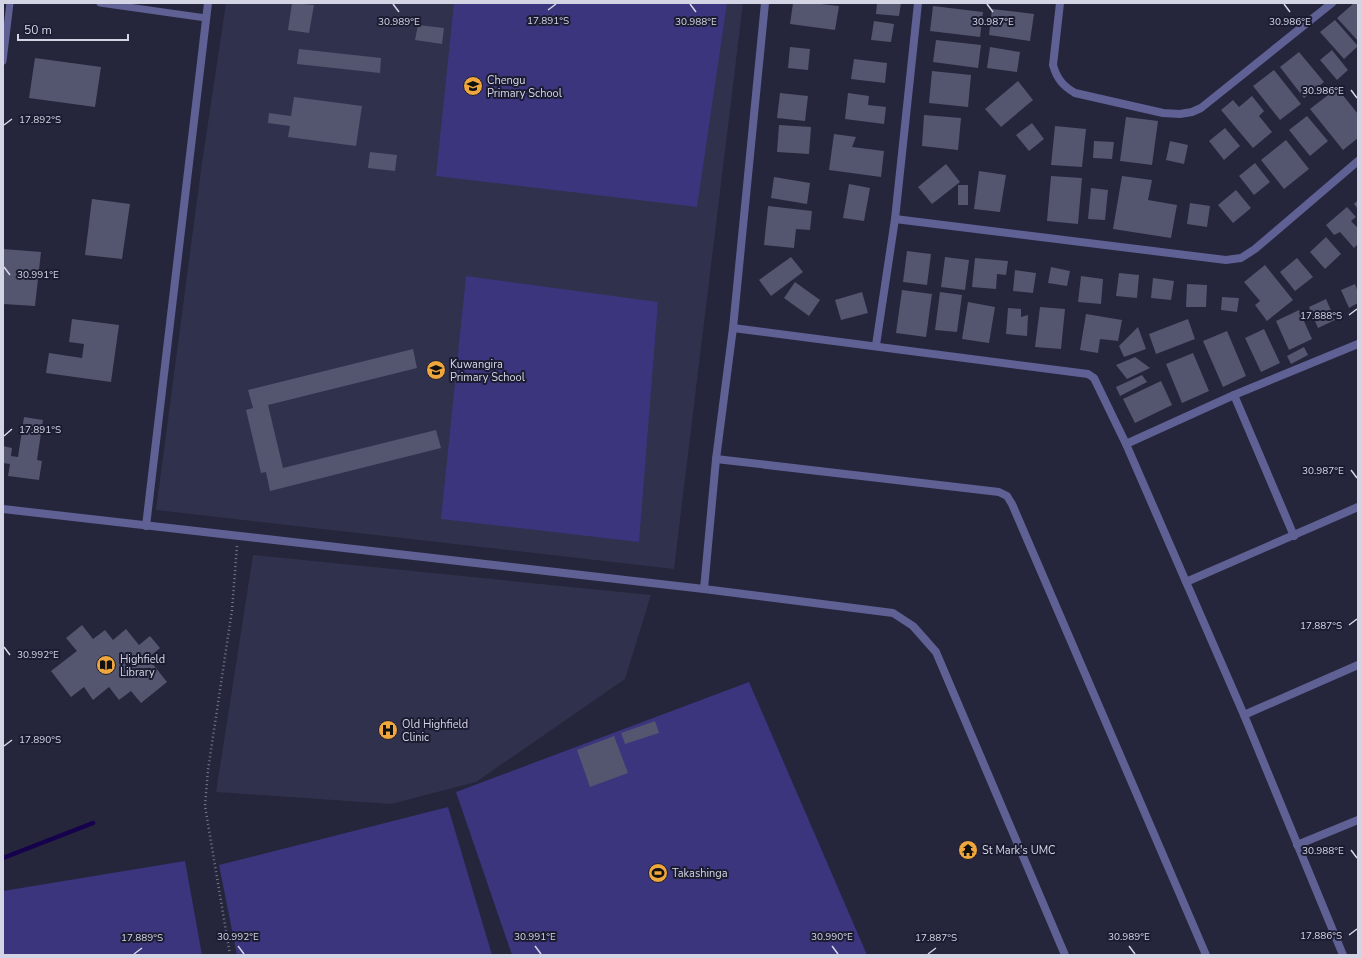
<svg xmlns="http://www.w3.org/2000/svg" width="1361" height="958" font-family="'Nunito Sans',sans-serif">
<rect width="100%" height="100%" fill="#25253c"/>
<!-- built -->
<g fill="#30314c">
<polygon points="226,3 743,3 674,569 156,510 201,170"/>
<polygon points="253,555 651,595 625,679 476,782 391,804 216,792"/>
</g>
<!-- green -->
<g fill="#3a357d">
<polygon points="454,3 727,3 697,207 436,176"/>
<polygon points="466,276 658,302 639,542 441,519"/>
<polygon points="749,682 867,955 512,955 456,792"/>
<polygon points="448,807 492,955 237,955 219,865"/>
<polygon points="185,861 202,955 3,955 3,891"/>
</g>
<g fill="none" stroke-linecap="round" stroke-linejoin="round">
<!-- stream -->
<polyline stroke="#16014c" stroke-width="4.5" points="3,858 93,823"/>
</g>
<!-- building -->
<g fill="#54556f">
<polygon points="292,3 314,5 309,33 288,30"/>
<polygon points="793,3 812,3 839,6 835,30 790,24"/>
<polygon points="877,3 901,3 899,16 876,14"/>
<polygon points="1354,3 1358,3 1358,41 1337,18"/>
<polygon points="933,6 983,12 980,37 930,31"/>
<polygon points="992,9 1034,14 1030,41 989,35"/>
<polygon points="1335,20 1358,46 1344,59 1320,32"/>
<polygon points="874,21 894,24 891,42 871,40"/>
<polygon points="418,25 444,28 442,44 415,40"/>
<polygon points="936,40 981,45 978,68 933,62"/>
<polygon points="790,47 810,49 808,70 788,68"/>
<polygon points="990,47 1020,52 1017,72 987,68"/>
<polygon points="299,49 381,58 380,73 297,64"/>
<polygon points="1332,50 1348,70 1337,80 1320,60"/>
<polygon points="1299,52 1324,82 1304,98 1280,67"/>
<polygon points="35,58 101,67 95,107 29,98"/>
<polygon points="854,59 887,63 885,83 851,79"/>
<polygon points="1274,70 1301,104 1280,120 1253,86"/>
<polygon points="932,71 971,75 968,107 929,103"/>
<polygon points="1018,81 1033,100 1001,127 985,109"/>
<polygon points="1337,88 1358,114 1358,138 1343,150 1310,109"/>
<polygon points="780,93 808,96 805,121 777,118"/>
<polygon points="848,93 869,96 868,105 886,107 884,124 845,119"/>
<polygon points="1252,96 1264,111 1259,116 1272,132 1253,148 1221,110 1233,100 1239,107"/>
<polygon points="294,97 362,106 356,146 288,137 290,126 268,123 269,113 291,116"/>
<polygon points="924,115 961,118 958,150 922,146"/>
<polygon points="1307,116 1328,141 1310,156 1289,130"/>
<polygon points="1126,117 1158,121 1152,165 1120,161"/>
<polygon points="1032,123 1044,139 1029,151 1016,135"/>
<polygon points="779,125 811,127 809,154 777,152"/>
<polygon points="1055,126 1086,129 1082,167 1051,165"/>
<polygon points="1225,128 1240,146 1224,160 1209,141"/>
<polygon points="834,134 856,137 852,147 884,151 881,177 829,170"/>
<polygon points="1286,140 1309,169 1284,189 1261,160"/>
<polygon points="1094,141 1114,142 1112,159 1093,158"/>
<polygon points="1170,141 1188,145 1184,164 1166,160"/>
<polygon points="370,152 397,155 395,171 368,168"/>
<polygon points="1255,163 1270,182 1254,195 1239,176"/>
<polygon points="946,164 960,182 932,204 918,187"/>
<polygon points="979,171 1006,175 1000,212 974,209"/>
<polygon points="1051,176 1082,178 1078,224 1047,221"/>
<polygon points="1122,176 1152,180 1148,200 1177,205 1171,238 1113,229"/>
<polygon points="774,177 810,183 807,204 771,198"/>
<polygon points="849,184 870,188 864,221 843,218"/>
<rect x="958" y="185" width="10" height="20"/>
<polygon points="1091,188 1108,190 1105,220 1088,219"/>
<polygon points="1236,190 1251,208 1233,223 1218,205"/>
<polygon points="92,199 130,204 122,259 85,255"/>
<polygon points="1358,200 1358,209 1354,204"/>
<polygon points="1190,203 1210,206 1207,227 1187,224"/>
<polygon points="768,206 812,211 810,230 796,229 794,248 764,245"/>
<polygon points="1347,207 1356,217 1351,221 1358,228 1358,244 1354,248 1340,232 1334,235 1326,225"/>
<polygon points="1326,237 1341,254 1325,269 1310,252"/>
<polygon points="3,249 41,252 35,306 3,304"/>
<polygon points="907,251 931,254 927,285 903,282"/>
<polygon points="791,257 803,272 771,296 759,280"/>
<polygon points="945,257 969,260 965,290 941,287"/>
<polygon points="975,258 1008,261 1006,275 997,274 996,289 972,287"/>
<polygon points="1297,258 1313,277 1295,291 1280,272"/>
<polygon points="1265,265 1293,300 1267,321 1255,305 1260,301 1244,282"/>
<polygon points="1051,267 1070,271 1067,286 1048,283"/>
<polygon points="1015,270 1036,273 1033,293 1013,291"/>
<polygon points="1119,273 1139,275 1137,298 1116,296"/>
<polygon points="1081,276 1103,279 1101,304 1078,302"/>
<polygon points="1153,278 1174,281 1171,300 1151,298"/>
<polygon points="795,282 820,300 809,316 784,298"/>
<polygon points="1187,284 1207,285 1206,307 1186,307"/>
<polygon points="1355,284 1358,292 1358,303 1349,308 1341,290"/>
<polygon points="902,290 932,294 926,337 896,333"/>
<polygon points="862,292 868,313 841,320 835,300"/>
<polygon points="940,292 962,295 957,332 935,330"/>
<polygon points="1222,297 1239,298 1237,312 1221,310"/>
<polygon points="1326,299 1335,320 1318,328 1309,307"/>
<polygon points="968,302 995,307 989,343 962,339"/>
<polygon points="1040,307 1065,309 1061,349 1035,347"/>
<polygon points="1008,308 1021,309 1021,317 1028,315 1027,336 1006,334"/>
<polygon points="1299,310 1312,339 1289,350 1276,321"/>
<polygon points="1086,314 1122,320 1118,341 1100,339 1098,353 1080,350"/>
<polygon points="72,319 119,325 111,382 46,373 49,353 82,358 84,344 69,342"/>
<polygon points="1188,319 1195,339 1156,354 1149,334"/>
<polygon points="1138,327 1146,349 1124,357 1119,346"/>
<polygon points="1264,329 1280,363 1261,372 1245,338"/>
<polygon points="1227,331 1246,376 1223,387 1203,341"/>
<polygon points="1304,347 1308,355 1291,364 1287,356"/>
<polygon points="413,349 417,368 268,405 283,468 436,430 441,448 270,491 266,472 261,473 246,410 253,408 248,390"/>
<polygon points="1193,353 1209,391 1182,403 1166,364"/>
<polygon points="1135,357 1150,368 1127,379 1116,365"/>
<polygon points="1142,375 1147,382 1120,396 1116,387"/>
<polygon points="1161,381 1172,405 1135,423 1123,399"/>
<polygon points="24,417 43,420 37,460 42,461 39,480 8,476 10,464 3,463 3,446 12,448 11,456 18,457"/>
<polygon points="82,625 93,639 105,630 113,640 126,629 139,645 150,636 160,648 148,658 167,682 141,703 131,691 119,700 109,687 93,700 84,687 71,697 51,671 77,651 66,638"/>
<polygon points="655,721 659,733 625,744 621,733"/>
<polygon points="614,736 628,773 590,787 577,750"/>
</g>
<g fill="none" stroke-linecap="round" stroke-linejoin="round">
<!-- path -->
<polyline stroke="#78798c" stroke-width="2.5" stroke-dasharray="1 3" stroke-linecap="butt" points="230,955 205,806 208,770 232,610 237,546"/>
<!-- lane -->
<g stroke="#5f6094" stroke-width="7">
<polyline points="100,3 206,18"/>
<polyline points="3,61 10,3"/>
</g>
<!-- street -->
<g stroke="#5f6094" stroke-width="8">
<path d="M1060,3L1053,65C1057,79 1063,86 1075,93L1163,113L1180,114L1192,112L1201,108L1332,3"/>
<polyline points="895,219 1226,260 1241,258 1255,249 1358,161"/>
<polyline points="733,328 1088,374 1094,378 1126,444 1244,715 1343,955"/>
<polyline points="876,345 895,219 918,3"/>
<polyline points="1234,395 1294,536"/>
<polyline points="1126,444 1234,395 1358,344"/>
<polyline points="716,459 999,492 1007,496 1012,504 1206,955"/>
<polyline points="3,509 704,589 893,613 913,626 936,652 1065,955"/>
<polyline points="146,526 208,3"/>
<polyline points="1186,582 1358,507"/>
<polyline points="704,589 716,459 733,328 765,3"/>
<polyline points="1244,715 1358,665"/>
<polyline points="1297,845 1358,820"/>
</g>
</g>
<!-- ticks -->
<path fill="none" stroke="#d4d5e4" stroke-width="1.5" d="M393,4L399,12M690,4L696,12M987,4L993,12M1284,4L1290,12M548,10L556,4M1351,90L1357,98M4,125L12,119M4,267L10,275M1349,315L1357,309M4,436L12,429M1351,470L1357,478M1349,625L1357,619M4,647L10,655M4,746L12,740M1351,850L1357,858M1349,935L1357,929M238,946L244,954M535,946L541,954M832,946L838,954M1129,946L1135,954M134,954L142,948M928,954L936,948"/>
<!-- icons -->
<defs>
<g id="school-disc" transform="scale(1)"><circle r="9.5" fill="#efa73d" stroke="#1b1c31"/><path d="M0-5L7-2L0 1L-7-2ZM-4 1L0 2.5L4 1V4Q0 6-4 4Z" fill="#111"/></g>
<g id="library-disc" transform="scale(1)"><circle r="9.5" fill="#efa73d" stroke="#1b1c31"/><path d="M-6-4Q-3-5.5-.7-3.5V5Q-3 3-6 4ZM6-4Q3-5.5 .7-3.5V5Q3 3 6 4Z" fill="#111"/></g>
<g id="hospital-disc" transform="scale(1)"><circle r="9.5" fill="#efa73d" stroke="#1b1c31"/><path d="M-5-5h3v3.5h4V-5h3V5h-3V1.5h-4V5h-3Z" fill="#111"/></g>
<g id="temple-disc" transform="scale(1)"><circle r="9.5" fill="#efa73d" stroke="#1b1c31"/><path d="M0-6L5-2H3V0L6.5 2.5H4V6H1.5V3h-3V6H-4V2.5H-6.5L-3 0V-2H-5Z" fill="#111"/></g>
<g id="stadium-disc" transform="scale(1)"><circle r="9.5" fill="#efa73d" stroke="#1b1c31"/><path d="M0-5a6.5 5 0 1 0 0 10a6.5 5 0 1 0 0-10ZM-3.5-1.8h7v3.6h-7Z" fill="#111"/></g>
</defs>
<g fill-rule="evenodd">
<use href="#school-disc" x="473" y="86"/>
<use href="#school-disc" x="436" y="370"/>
<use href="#library-disc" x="106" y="665"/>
<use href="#hospital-disc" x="388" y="730"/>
<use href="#temple-disc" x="968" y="850"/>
<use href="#stadium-disc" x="658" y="873"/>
</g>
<g text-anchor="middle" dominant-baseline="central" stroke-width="4" stroke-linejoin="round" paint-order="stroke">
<!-- poi labels -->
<g font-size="11" fill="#d4d5e4" stroke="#1b1c31" text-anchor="start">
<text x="487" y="80">Chengu<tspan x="487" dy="13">Primary School</tspan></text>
<text x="450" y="364">Kuwangira<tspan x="450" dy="13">Primary School</tspan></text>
<text x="120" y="659">Highfield<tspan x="120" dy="13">Library</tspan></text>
<text x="402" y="724">Old Highfield<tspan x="402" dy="13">Clinic</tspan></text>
<text x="982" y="850">St Mark's UMC</text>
<text x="672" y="873">Takashinga</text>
</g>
</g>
<g font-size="10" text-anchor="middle" fill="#d4d5e4" stroke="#1b1c31" stroke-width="4" stroke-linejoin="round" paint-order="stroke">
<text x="548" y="24">17.891°S</text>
<text x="399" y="25">30.989°E</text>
<text x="696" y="25">30.988°E</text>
<text x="993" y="25">30.987°E</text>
<text x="1290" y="25">30.986°E</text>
<text x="1323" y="94">30.986°E</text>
<text x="40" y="123">17.892°S</text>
<text x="38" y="278">30.991°E</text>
<text x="1321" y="319">17.888°S</text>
<text x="40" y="433">17.891°S</text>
<text x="1323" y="474">30.987°E</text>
<text x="1321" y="629">17.887°S</text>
<text x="38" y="658">30.992°E</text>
<text x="40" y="743">17.890°S</text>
<text x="1323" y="854">30.988°E</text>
<text x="1321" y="939">17.886°S</text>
<text x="238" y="940">30.992°E</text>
<text x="535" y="940">30.991°E</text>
<text x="832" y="940">30.990°E</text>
<text x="1129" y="940">30.989°E</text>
<text x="142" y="941">17.889°S</text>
<text x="936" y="941">17.887°S</text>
</g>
<!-- border -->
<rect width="1361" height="958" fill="none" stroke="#d4d5e4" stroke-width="8"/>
<!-- scale -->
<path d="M18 34v6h110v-6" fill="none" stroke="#d4d5e4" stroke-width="2"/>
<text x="24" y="34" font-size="12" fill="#d4d5e4" stroke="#1b1c31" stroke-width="3" paint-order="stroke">50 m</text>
</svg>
